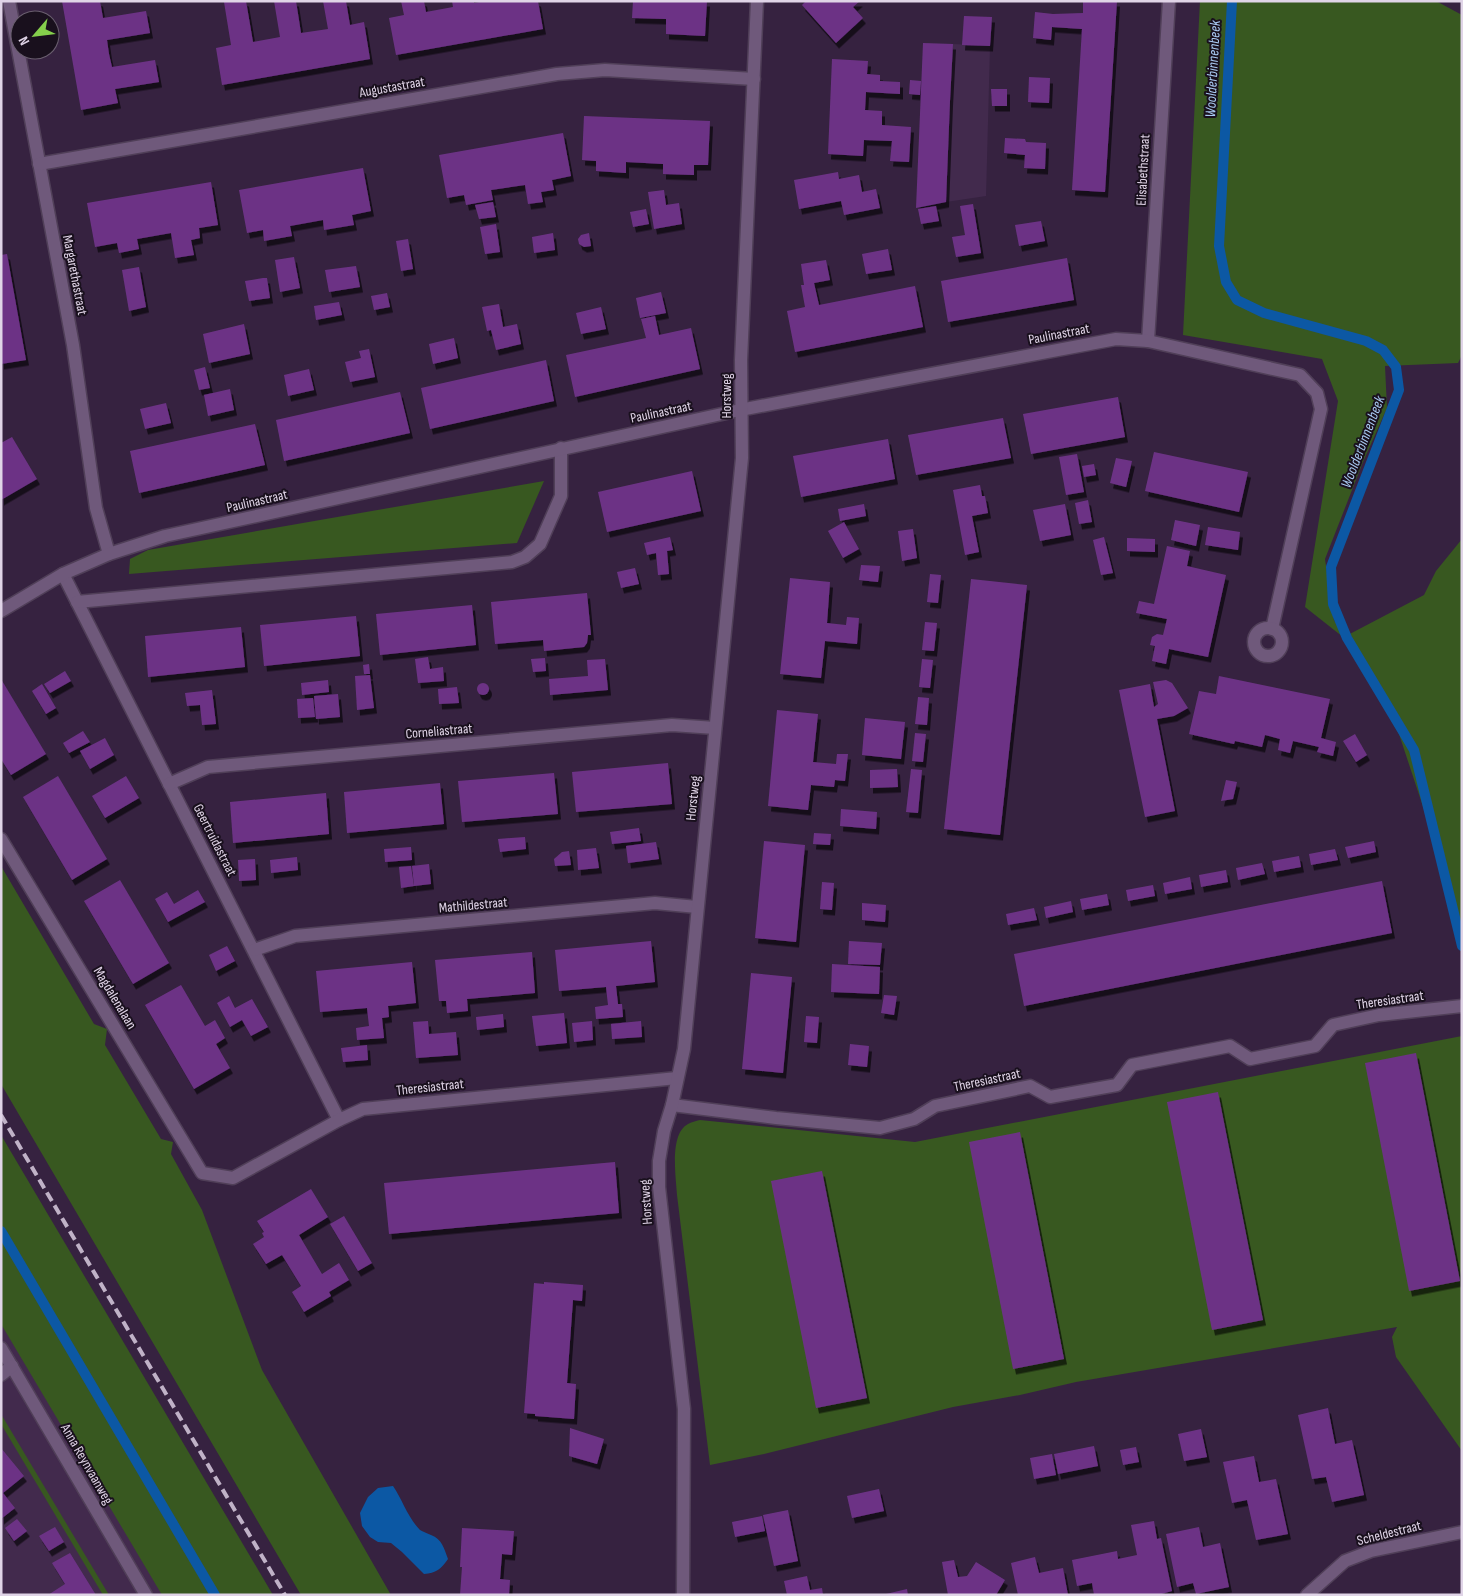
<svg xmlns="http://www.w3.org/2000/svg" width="1463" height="1596" font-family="'Sofia Sans Condensed',sans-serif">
<defs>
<filter id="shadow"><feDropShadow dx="3" dy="5.5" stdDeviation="0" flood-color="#0009"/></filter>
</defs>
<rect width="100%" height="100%" fill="#362240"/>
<!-- built -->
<g fill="#422a4d">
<polygon points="953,44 990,46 986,196 946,202"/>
<polygon points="1,1307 172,1595 1,1595"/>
</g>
<!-- green -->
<g fill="#385820">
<polygon points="1200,1 1436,1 1462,15 1462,355 1458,363 1385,366 1387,408 1363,462 1325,559 1334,620 1344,637 1424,595 1436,571 1462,539 1462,946 1434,840 1399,734 1343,637 1305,607 1338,401 1322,359 1183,335"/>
<polygon points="544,481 517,543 129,574 130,559 148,550"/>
<polygon points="1,866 94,1024 107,1029 105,1045 161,1139 173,1142 171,1154 202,1210 262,1370 391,1595 301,1595 1,1084"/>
<path d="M1462,1036V1451L1396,1357L1392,1337L1397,1327L1076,1382L1020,1395L953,1407L764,1454L710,1465L677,1195C676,1177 669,1134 688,1124C691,1122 696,1121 700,1120L915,1142Z"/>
<polygon points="1,1135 273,1595 162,1595 1,1324"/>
<polygon points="1,1414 109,1595 103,1595 1,1424"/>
</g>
<!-- water -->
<path fill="#0c58a4" d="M393,1486C402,1499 408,1518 420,1530C423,1532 427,1533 431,1535C442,1539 444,1548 448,1559C441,1569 436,1573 424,1574L402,1552L391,1543L378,1542L370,1537L362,1526L360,1513L368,1497L378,1488Z"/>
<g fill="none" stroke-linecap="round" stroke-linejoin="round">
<!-- stream -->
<g stroke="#0c58a4" stroke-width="10">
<polyline points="1232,1 1219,246 1226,282 1237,300 1264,313 1366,341 1383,350 1396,367 1399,390 1331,567 1333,604 1347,638 1414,750 1462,946"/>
<polyline points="1,1231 215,1595"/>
</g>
</g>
<!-- building -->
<g fill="#6c3385" filter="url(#shadow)">
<polygon points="62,1 100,1 103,18 146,11 150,33 107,40 109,54 112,67 155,60 159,82 115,89 118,103 81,110"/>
<polygon points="229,1 246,1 253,42 280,37 274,1 296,1 301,33 328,29 323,1 346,1 350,25 364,22 370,59 222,85 216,48 231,45 224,2"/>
<polygon points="401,1 424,1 426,12 453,7 452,1 474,1 474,3 485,1 538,1 543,29 396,55 389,18 404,15"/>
<polygon points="633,1 707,1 705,36 666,34 666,19 632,18"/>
<polygon points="806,1 860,1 853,7 863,18 836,43 802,5"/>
<polygon points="1083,1 1117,1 1105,192 1072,190 1082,29 1052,27 1051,40 1033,38 1035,12 1053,14 1083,13"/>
<polygon points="964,16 992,17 990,46 962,45"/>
<polygon points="923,43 953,44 950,101 946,202 916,208"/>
<polygon points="832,59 868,61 867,74 880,75 880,81 900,82 900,94 866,92 865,110 882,111 882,125 911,127 909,162 890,161 892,141 864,140 863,156 828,154"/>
<polygon points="1029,77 1050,78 1049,103 1028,102"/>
<polygon points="910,80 921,81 920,95 909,94"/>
<polygon points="991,89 1007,89 1007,106 992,106"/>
<polygon points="584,116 710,121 708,165 694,165 694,175 663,174 663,164 645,163 626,162 626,173 596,171 596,161 582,160"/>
<polygon points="563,133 571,176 552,180 554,190 541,192 543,202 528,204 525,185 491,190 493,200 466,205 464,195 447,198 439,155"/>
<polygon points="1005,138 1025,139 1026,142 1046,143 1045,169 1024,168 1025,155 1004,153"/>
<polygon points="363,168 371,211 352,215 354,225 324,230 323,220 290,226 292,236 264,241 263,230 247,233 239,190"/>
<polygon points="838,172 839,179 859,175 862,192 876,189 880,208 844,215 841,201 799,209 794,180"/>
<polygon points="211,182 218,225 199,228 200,238 191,240 194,255 175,258 171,233 137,239 139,249 119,253 117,243 95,247 87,203"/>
<polygon points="664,190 666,205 679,203 682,224 654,229 648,192"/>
<polygon points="493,202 496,217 479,219 475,205"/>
<polygon points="973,204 981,253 956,257 952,237 965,235 960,206"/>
<polygon points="936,206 939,221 921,224 918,209"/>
<polygon points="646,209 649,224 633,227 630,212"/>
<polygon points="1041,221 1045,241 1019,246 1015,225"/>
<polygon points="496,224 500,252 485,254 480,227"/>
<polygon points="553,233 555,250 534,253 532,237"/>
<polygon points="589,233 591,246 584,247 579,244 578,239 581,235"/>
<polygon points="408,239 413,269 401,271 396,241"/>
<polygon points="888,249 892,270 866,274 862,254"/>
<polygon points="7,254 26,360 1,364 1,255"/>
<polygon points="294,257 300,288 280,292 275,260"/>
<polygon points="1067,258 1074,300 948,322 941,281"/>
<polygon points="826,260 830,280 814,283 819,305 915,286 923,327 795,352 787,311 805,307 801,285 804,285 801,264"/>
<polygon points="356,266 360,287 329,292 325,270"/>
<polygon points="139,267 146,307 129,311 122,270"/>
<polygon points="263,278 267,278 270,298 249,301 245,281"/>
<polygon points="661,292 666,313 640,318 636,298"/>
<polygon points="387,293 390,307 374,310 371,296"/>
<polygon points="339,302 342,315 316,320 314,306"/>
<polygon points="499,304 503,327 517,324 521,344 496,350 491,330 487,331 482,307"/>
<polygon points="601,307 606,329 581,334 576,313"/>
<polygon points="655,316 659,335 691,328 700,369 575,397 566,355 646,338 641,319"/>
<polygon points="244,324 250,354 209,363 203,334"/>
<polygon points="454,338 458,358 433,364 429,344"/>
<polygon points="369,349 375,377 350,382 345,362 361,358 359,351"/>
<polygon points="546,360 554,401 430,429 421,388"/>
<polygon points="205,367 210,388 199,390 194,370"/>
<polygon points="309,369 314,390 288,396 284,375"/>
<polygon points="230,389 234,410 208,416 204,395"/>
<polygon points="400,392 410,433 284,461 276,420"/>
<polygon points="1118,397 1125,437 1031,454 1023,414"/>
<polygon points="166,403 171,423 145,429 140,409"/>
<polygon points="1003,418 1011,458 916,475 908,435"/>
<polygon points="255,424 265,465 139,493 130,451"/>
<polygon points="12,437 37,479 1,500 1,443"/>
<polygon points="888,439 895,479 801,497 793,456"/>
<polygon points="1154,452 1248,472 1239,512 1145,491"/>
<polygon points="1077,454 1084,492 1066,495 1059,457"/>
<polygon points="1116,458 1132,461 1126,487 1110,483"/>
<polygon points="1094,464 1096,475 1084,477 1082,466"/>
<polygon points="692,471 701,511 607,532 598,492"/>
<polygon points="980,485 982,496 985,496 988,513 972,516 979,552 965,555 953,490"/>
<polygon points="1088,500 1092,522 1079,524 1075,503"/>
<polygon points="864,504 866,516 840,521 838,509"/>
<polygon points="1065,504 1071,535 1040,541 1033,510"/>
<polygon points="1175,520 1200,525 1196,546 1171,540"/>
<polygon points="844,522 859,549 843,558 828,531"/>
<polygon points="1208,527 1240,532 1238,550 1205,545"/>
<polygon points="913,529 917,558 902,561 898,531"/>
<polygon points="670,537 673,550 667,551 669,574 658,575 656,553 647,555 644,543"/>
<polygon points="1104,537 1113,573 1101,575 1093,540"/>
<polygon points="1127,538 1155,539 1155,552 1127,551"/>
<polygon points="1167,546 1190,551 1187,566 1226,575 1208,657 1169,649 1166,664 1152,661 1155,646 1150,645 1152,637 1157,634 1163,635 1167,619 1136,613 1139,601 1154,604"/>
<polygon points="861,565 880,566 878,582 859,580"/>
<polygon points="635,568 639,584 621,588 617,572"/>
<polygon points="930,574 941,575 938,603 927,602"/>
<polygon points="790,578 830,582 827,623 846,625 847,617 859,618 857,644 825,641 821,678 780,674"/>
<polygon points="971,579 1027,585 1000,835 944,829"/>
<polygon points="587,593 591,635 588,635 587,643 584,647 544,651 543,640 495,644 491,602"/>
<polygon points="472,605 476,645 380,655 376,614"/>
<polygon points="356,616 360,656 264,666 260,625"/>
<polygon points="925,622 937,623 934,651 922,650"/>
<polygon points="241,627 245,667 148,677 145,636"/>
<polygon points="428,657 430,669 443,667 444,681 418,683 415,659"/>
<polygon points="545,658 546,671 533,672 531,659"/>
<polygon points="605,659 608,690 550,695 549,679 588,676 587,660"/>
<polygon points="922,659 933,660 930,688 919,687"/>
<polygon points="369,664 370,674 364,674 363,665"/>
<polygon points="65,671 71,681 50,693 44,684"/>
<polygon points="370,675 374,708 357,710 355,676"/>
<polygon points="1219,676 1330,699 1321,738 1336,742 1333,756 1317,752 1319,747 1293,741 1290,753 1278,750 1280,739 1265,735 1262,747 1235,741 1234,744 1189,734 1199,691 1216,694"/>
<polygon points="1,679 46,754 11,775 1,759"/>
<polygon points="328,680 329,692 302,695 301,683"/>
<polygon points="1166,680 1172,683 1188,708 1174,716 1157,719 1175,811 1145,817 1119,690 1150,684 1154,707 1158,704 1153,682"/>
<circle cx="483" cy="689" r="6"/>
<polygon points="42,684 56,708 46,714 32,691"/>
<polygon points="457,687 459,703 439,704 438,689"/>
<polygon points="212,690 216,724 202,725 200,705 187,706 185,693"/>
<polygon points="338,694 340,717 316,719 314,696"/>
<polygon points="918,697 929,698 927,725 915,724"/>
<polygon points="313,698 315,717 298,718 297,699"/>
<polygon points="777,710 818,714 813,762 836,764 837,754 848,754 845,781 835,780 834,787 811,785 808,810 768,806"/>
<polygon points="865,718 905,722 901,759 862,755"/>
<polygon points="83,731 90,742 69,753 63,743"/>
<polygon points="915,733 926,734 923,762 912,761"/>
<polygon points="1355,734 1367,755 1356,762 1343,741"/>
<polygon points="105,738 114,755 90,769 80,751"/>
<polygon points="668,763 672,804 576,812 572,772"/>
<polygon points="897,769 898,787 870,788 870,770"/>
<polygon points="911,769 922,770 918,813 906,812"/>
<polygon points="554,773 558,814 462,822 458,781"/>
<polygon points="58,776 107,859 72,880 23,797"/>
<polygon points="126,776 139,798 105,818 92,796"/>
<polygon points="1226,780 1237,782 1233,799 1221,801"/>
<polygon points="440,783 444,824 347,833 344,792"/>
<polygon points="326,793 329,834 233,843 230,802"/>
<polygon points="841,809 877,812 876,829 840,826"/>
<polygon points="639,828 641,841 612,844 610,832"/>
<polygon points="814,833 831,834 830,845 813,844"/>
<polygon points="525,837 526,849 500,852 498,839"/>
<polygon points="764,841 805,845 796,942 755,938"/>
<polygon points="1374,841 1376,852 1348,858 1345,847"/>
<polygon points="656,842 659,859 628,863 626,846"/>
<polygon points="411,847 412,860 385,862 384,849"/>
<polygon points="596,848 599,868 578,870 577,850"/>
<polygon points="1335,849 1338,860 1311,865 1309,854"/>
<polygon points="569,851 571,865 555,866 554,859 562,852"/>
<polygon points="1299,856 1301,867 1274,872 1272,861"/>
<polygon points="297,857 298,870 271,873 270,860"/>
<polygon points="255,859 256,880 239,881 238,860"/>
<polygon points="1262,863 1265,874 1238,880 1236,868"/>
<polygon points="429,864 431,884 414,886 412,866"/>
<polygon points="411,866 414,886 401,888 399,867"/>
<polygon points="1226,870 1228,882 1201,887 1199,875"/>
<polygon points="1190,877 1192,889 1165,894 1163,883"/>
<polygon points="120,880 169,963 133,984 84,901"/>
<polygon points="1382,881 1392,933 1024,1006 1014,954"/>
<polygon points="822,882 834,883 832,910 820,909"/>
<polygon points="1153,885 1155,896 1128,901 1126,890"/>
<polygon points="198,890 205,902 168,922 155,899 167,892 174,904"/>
<polygon points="1107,894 1109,905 1082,910 1080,899"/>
<polygon points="1071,901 1073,912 1046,918 1044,907"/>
<polygon points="862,903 886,905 885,922 862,920"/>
<polygon points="1034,908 1037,920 1008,925 1006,914"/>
<polygon points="651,941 655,982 616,986 618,1004 622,1004 623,1017 596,1019 595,1007 608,1005 606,987 559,991 555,950"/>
<polygon points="849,941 882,943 880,965 848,964"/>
<polygon points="227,946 235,961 216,971 209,955"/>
<polygon points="532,952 535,993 467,999 468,1011 447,1013 446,1001 439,1001 435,960"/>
<polygon points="412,962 416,1003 388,1006 389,1017 382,1018 384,1038 357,1040 356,1028 369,1026 367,1008 320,1012 316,971"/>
<polygon points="832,964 880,967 879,994 831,992"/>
<polygon points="751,973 792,977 783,1073 742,1069"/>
<polygon points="181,985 205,1026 215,1020 225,1038 216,1044 230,1068 194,1089 145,1005"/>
<polygon points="884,995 897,996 894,1015 881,1013"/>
<polygon points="229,996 235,1008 252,999 268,1027 251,1036 242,1020 230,1027 217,1003"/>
<polygon points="564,1013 567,1043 536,1046 532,1016"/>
<polygon points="503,1014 504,1027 477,1030 476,1017"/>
<polygon points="806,1016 819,1017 817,1043 804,1042"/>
<polygon points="428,1021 429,1034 456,1032 458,1055 416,1058 413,1022"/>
<polygon points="592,1021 593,1040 574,1042 572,1023"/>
<polygon points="641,1021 642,1037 612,1039 611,1024"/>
<polygon points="850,1044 869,1046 867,1067 848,1065"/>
<polygon points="367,1045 368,1060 343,1062 341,1048"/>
<polygon points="1416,1053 1460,1281 1409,1291 1365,1063"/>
<polygon points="1218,1092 1263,1320 1212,1330 1167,1102"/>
<polygon points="1020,1132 1064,1359 1013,1369 969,1142"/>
<polygon points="615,1162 619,1213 389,1234 384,1183"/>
<polygon points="822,1171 867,1398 816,1408 771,1181"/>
<polygon points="311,1189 328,1217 299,1235 322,1274 339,1263 349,1280 329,1292 331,1296 304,1312 292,1292 301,1286 282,1255 266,1264 253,1244 264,1237 262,1233 264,1232 257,1221"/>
<polygon points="344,1216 372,1263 358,1271 330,1224"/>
<polygon points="544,1282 583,1285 582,1301 573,1300 567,1383 576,1384 574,1419 535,1416 535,1414 524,1413 534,1283 544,1284"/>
<polygon points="1328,1408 1335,1444 1352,1440 1364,1495 1332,1502 1326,1477 1312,1479 1298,1415"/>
<polygon points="570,1428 604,1439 597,1464 569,1456"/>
<polygon points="1201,1429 1207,1457 1184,1461 1178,1434"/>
<polygon points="1094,1446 1098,1466 1058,1474 1054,1454"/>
<polygon points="1136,1447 1139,1462 1123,1465 1120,1450"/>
<polygon points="1,1448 24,1476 3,1493 15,1508 1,1519"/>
<polygon points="1052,1454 1056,1475 1034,1479 1030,1458"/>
<polygon points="1254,1456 1259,1482 1276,1479 1288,1534 1256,1540 1247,1500 1232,1503 1223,1462"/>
<polygon points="879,1489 884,1511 852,1518 847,1496"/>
<polygon points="788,1510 798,1561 774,1566 763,1515"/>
<polygon points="762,1516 765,1531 735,1537 732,1522"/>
<polygon points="17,1519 27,1531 14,1541 5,1528"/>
<polygon points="1154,1521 1157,1539 1161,1538 1172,1591 1158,1595 1094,1595 1092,1583 1077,1586 1072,1560 1117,1551 1118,1559 1137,1555 1131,1525"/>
<polygon points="55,1527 64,1542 49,1551 39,1536"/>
<polygon points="1199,1527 1203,1547 1220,1543 1229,1587 1196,1594 1193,1583 1177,1587 1166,1534"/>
<polygon points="462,1528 514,1531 512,1555 502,1554 500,1579 510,1580 509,1595 460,1595 462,1567 460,1567"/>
<polygon points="70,1553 96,1595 48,1595 65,1584 52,1563"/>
<polygon points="1035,1557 1039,1573 1063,1568 1068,1595 1018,1595 1011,1563"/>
<polygon points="954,1560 958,1577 967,1576 976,1562 1005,1580 996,1595 948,1595 942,1562"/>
<polygon points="807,1576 810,1590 822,1588 823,1595 787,1595 784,1581"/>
<polygon points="907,1589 908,1595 886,1595 886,1594"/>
</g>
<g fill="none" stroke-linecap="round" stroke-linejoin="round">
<!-- minor casing -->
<g stroke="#503f58" stroke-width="15">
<g id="minor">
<polyline points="9,1 73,345 96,508 109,554"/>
<polyline points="39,164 557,74 605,70 754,79"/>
<polyline points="1148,341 1169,1"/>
<polyline points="63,574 339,1120"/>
<polyline points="77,602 512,562 525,557 540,544 561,496 561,448"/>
<polyline points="1,611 63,574 109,554 165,536 740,410 1116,339 1148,341 1300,375 1317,393 1321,409 1272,629"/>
<circle cx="1268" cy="642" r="14"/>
<polyline points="169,784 208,767 672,725 715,728"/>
<polyline points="1,839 202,1173 233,1178 339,1120 363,1109 677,1078"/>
<polyline points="254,950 295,936 655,903 697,907"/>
<polyline points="672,1105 776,1118 880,1128 914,1119 935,1106 1030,1086 1050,1097 1117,1085 1132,1065 1230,1046 1250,1059 1315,1046 1333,1025 1379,1015 1462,1006"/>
<polyline points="1,1348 146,1595"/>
<polyline points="1,1375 12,1366"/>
<polyline points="683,1595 684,1409 659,1187 659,1161 664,1131 672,1105 684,1049 742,458 741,360 757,1"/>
<polyline points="1307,1595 1345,1561 1371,1551 1462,1532"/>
</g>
</g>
<!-- minor -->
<use href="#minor" stroke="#6f597b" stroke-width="12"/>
<!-- rail -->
<polyline stroke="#c0b2c7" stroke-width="4" stroke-dasharray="10 5" stroke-linecap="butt" points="1,1115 285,1595"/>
</g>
<g text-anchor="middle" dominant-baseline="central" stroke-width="4" stroke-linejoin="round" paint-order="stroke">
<!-- street labels -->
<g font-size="14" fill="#e0d4e7" stroke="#19101d">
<text transform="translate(392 87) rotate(-10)">Augustastraat</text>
<text transform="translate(1143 170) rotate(-87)">Elisabethstraat</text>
<text transform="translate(75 275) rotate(79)">Margarethastraat</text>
<text transform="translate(1059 334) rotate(-11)">Paulinastraat</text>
<text transform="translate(726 396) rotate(-90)">Horstweg</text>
<text transform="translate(661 412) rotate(-12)">Paulinastraat</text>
<text transform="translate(257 501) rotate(-13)">Paulinastraat</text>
<text transform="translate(439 731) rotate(-5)">Corneliastraat</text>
<text transform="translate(693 798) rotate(-84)">Horstweg</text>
<text transform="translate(215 840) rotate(63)">Geertruidastraat</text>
<text transform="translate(473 905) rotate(-5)">Mathildestraat</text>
<text transform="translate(115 998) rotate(59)">Magdalenalaan</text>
<text transform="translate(1390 1000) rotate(-8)">Theresiastraat</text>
<text transform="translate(987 1080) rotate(-12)">Theresiastraat</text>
<text transform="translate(430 1087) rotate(-6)">Theresiastraat</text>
<text transform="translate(646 1202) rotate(-94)">Horstweg</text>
<text transform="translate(87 1464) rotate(60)">Anna Reynvaanweg</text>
<text transform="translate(1389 1533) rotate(-14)">Scheldestraat</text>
</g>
<!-- water labels -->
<g font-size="15" font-style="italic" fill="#a9caf3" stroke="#19101d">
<text transform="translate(1213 69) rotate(-87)">Woolderbinnenbeek</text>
<text transform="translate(1363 442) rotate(-69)">Woolderbinnenbeek</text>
</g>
</g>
<!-- border -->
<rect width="1463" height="1596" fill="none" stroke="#e0d4e7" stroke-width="5"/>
<!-- north arrow -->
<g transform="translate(35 35) rotate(242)"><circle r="24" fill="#19101d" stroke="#695e6e"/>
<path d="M0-4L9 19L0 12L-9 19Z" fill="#85cf4c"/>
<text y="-8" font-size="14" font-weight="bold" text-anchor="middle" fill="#e0d4e7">N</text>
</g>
</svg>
